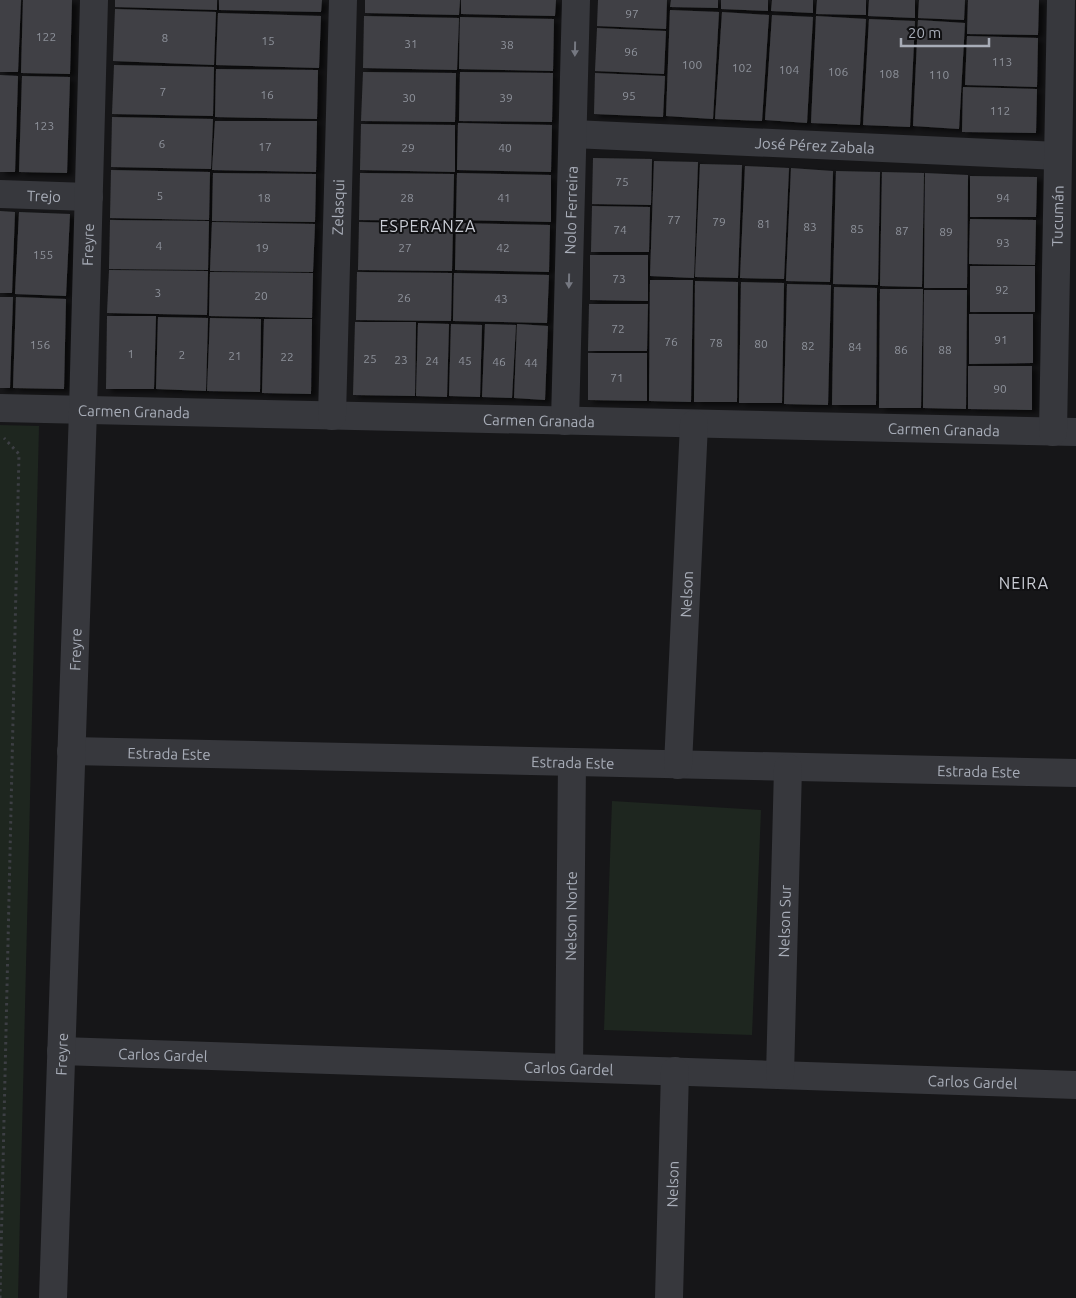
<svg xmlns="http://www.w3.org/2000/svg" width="1076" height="1298" font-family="Ubuntu,sans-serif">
<defs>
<filter id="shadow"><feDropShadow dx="5.5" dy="3" stdDeviation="2.5" flood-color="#0009"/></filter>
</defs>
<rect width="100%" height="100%" fill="#161618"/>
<!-- green -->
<g fill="#1e261f">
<polygon points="0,425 39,426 18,1298 0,1298"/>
<polygon points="612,801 761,810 752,1035 604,1030"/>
</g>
<!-- building -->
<g fill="#404145" filter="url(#shadow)">
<polygon points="0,0 21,0 18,72 0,72"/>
<polygon points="23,0 72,0 70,74 21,73"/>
<polygon points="115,0 217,0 217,10 115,7"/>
<polygon points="219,0 322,0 321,12 219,10"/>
<polygon points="365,0 460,0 459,15 365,13"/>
<polygon points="461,0 556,0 555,16 461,14"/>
<polygon points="598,0 667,0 666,29 597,26"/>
<polygon points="671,0 718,0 718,8 670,7"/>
<polygon points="721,0 768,0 768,11 721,9"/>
<polygon points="772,0 813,0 813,13 771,11"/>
<polygon points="817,0 866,0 866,15 816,14"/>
<polygon points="869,0 915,0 915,18 868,16"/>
<polygon points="919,0 965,0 964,20 918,18"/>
<polygon points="968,0 1039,0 1038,35 967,34"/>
<polygon points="115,9 216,12 214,65 113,61"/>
<polygon points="670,10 719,12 713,119 666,116"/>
<polygon points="722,12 769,15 762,121 715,119"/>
<polygon points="218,13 321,16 319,68 216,65"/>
<polygon points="772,15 813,17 807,123 765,120"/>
<polygon points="364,16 459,18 457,70 363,68"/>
<polygon points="816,16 866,19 860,125 811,123"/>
<polygon points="460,17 554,19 553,71 459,69"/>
<polygon points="869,19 915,21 910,127 863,125"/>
<polygon points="918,20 965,23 959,129 913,126"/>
<polygon points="597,28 666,31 664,74 595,71"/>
<polygon points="967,36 1038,38 1037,87 965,85"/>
<polygon points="114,65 214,67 213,116 112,114"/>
<polygon points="216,69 318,70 317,119 215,117"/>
<polygon points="363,72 456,73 455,122 361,121"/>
<polygon points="460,72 553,73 552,122 459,121"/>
<polygon points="595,73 665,76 663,117 594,114"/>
<polygon points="0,75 18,76 15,172 0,172"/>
<polygon points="22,76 70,77 67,173 19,172"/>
<polygon points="963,87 1037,89 1036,133 962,132"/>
<polygon points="112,117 213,119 211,169 111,167"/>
<polygon points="215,121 317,121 316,172 212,170"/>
<polygon points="458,123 552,125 551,172 457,170"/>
<polygon points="361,124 455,125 455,172 360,170"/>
<polygon points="593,158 652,159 651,205 592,204"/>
<polygon points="654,161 698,162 694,278 650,276"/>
<polygon points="700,164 742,165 738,278 695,277"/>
<polygon points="745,166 789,168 784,279 740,278"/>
<polygon points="791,168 833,171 830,282 786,281"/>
<polygon points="111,170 210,172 209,220 110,218"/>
<polygon points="836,171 880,172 878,285 833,284"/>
<polygon points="882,172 924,173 922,287 880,286"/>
<polygon points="213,173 316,174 315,222 212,221"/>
<polygon points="360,173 454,174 453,221 359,220"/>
<polygon points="457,173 551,175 551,222 456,220"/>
<polygon points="925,173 968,175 967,288 924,288"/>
<polygon points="970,176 1037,177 1036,217 970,217"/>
<polygon points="592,206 650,207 649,252 591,252"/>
<polygon points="0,211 15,212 12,293 0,293"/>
<polygon points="19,212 70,214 66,296 15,294"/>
<polygon points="970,219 1036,220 1035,265 969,264"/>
<polygon points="110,220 209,221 208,270 109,269"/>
<polygon points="212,222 315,224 313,272 210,271"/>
<polygon points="359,222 453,224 452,271 358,270"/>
<polygon points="456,223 550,225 549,272 455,270"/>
<polygon points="590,255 648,255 648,301 590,300"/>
<rect x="970" y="266" width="65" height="46"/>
<polygon points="109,270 208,271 207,315 107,313"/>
<polygon points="210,272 313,273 312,318 209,316"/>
<polygon points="357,272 452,273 451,321 356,320"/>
<polygon points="454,273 549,275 547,323 453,321"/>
<polygon points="650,280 693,280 691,402 649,401"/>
<polygon points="695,281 738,282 737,402 694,402"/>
<polygon points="741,282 784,283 782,403 739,403"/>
<polygon points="787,284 831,285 828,405 784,404"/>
<polygon points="834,287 877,288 876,405 832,405"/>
<polygon points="880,289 923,289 921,408 879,408"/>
<polygon points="924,290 967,290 966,409 923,408"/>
<polygon points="0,297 13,297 10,388 0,388"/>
<polygon points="16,297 66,299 64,389 13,388"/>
<polygon points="589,304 648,304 647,351 588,351"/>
<polygon points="969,314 1033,314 1033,363 969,364"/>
<polygon points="107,316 156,316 154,389 106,389"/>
<polygon points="158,317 208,318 206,391 156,389"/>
<polygon points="210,318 261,319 260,392 207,391"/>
<polygon points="264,319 312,319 311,394 262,393"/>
<polygon points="355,322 416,322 415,396 353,395"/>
<polygon points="418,323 449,324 447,397 416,396"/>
<polygon points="451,324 482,325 480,397 449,396"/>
<polygon points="485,324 516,325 512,398 482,397"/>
<polygon points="517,324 548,326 545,400 514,398"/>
<polygon points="588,353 647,353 647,401 588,400"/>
<polygon points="968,366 1032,366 1032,410 968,409"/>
</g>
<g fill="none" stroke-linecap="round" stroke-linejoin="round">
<!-- path -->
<polyline stroke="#3d3f44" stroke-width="3" stroke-dasharray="2.5 4" stroke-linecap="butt" points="0,1298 19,454 4,438"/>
<!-- minor -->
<g stroke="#37383d" stroke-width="28">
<path id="s1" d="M573,134L1058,156"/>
<path id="s2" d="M0,194L89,197"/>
<path id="s3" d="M0,408L1076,432"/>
<path id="s4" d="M332,416L343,0"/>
<path id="s5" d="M565,421L576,0"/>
<path id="s6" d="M1053,432L1061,0"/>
<path id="s7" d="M71,751L1076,773"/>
<path id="s8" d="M678,765L694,424"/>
<path id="s9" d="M61,1051L1076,1085"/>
<path id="s10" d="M569,1068L572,763"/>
<path id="s11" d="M780,1075L788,768"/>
<path id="s12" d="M53,1298L83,410L94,0"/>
<path id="s13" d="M669,1298L675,1071"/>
</g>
</g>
<!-- one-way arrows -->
<defs><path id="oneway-solid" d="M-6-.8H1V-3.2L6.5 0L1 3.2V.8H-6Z" transform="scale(1.25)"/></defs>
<g fill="#757881">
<use href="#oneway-solid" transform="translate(575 49) rotate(91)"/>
<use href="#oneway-solid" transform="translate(569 281) rotate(91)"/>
</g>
<g text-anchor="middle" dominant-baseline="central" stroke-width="4" stroke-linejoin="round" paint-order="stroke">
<!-- number labels -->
<g font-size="12" fill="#8e929b">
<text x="632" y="13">97</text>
<text x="46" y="36">122</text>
<text x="165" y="37">8</text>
<text x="268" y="40">15</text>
<text x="411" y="43">31</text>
<text x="507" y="44">38</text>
<text x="631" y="51">96</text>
<text x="1002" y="61">113</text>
<text x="692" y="64">100</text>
<text x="742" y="67">102</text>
<text x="789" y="69">104</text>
<text x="838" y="71">106</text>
<text x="889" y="73">108</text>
<text x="939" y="74">110</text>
<text x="163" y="91">7</text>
<text x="267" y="94">16</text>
<text x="629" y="95">95</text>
<text x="409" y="97">30</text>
<text x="506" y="97">39</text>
<text x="1000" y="110">112</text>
<text x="44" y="125">123</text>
<text x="162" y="143">6</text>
<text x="265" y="146">17</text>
<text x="408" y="147">29</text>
<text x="505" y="147">40</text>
<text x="622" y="181">75</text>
<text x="160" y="195">5</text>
<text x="264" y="197">18</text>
<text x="407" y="197">28</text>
<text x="504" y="197">41</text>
<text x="1003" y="197">94</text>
<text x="674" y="219">77</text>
<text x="719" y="221">79</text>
<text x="764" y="223">81</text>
<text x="810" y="226">83</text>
<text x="857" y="228">85</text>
<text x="620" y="229">74</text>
<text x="902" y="230">87</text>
<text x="946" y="231">89</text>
<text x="1003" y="242">93</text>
<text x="159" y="245">4</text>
<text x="262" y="247">19</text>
<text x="405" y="247">27</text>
<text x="503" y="247">42</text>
<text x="43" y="254">155</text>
<text x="619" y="278">73</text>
<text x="1002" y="289">92</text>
<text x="158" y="292">3</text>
<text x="261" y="295">20</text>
<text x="404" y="297">26</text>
<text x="501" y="298">43</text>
<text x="618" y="328">72</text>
<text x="1001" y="339">91</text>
<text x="671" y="341">76</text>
<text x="716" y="342">78</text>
<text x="761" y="343">80</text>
<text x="40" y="344">156</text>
<text x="808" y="345">82</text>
<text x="855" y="346">84</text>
<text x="901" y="349">86</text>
<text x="945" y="349">88</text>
<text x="131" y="353">1</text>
<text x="182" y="354">2</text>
<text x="235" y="355">21</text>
<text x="287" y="356">22</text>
<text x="370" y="358">25</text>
<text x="401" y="359">23</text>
<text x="432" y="360">24</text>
<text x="465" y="360">45</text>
<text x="499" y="361">46</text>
<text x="531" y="362">44</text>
<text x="617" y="377">71</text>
<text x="1000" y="388">90</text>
</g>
<!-- street labels -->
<g font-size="15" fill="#a8adb8" stroke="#111113">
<text stroke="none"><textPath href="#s1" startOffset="242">José Pérez Zabala</textPath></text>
<text stroke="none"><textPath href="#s2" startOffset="44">Trejo</textPath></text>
<text stroke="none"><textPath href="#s4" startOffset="209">Zelasqui</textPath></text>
<text stroke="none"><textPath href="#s5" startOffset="211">Nolo Ferreira</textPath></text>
<text stroke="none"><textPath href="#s6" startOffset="216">Tucumán</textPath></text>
<text stroke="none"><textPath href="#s12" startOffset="1054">Freyre</textPath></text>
<text stroke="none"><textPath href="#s3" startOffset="134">Carmen Granada</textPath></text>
<text stroke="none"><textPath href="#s3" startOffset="539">Carmen Granada</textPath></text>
<text stroke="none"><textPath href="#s3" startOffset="944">Carmen Granada</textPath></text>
<text stroke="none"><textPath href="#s8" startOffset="171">Nelson</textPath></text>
<text stroke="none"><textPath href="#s12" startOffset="649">Freyre</textPath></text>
<text stroke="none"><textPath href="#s7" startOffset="98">Estrada Este</textPath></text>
<text stroke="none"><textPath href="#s7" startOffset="502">Estrada Este</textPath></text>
<text stroke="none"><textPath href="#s7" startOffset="908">Estrada Este</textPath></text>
<text stroke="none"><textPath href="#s10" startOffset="152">Nelson Norte</textPath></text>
<text stroke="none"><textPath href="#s11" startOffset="154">Nelson Sur</textPath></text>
<text stroke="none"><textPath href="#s12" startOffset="244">Freyre</textPath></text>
<text stroke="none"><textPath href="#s9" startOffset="102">Carlos Gardel</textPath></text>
<text stroke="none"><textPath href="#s9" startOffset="508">Carlos Gardel</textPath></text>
<text stroke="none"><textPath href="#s9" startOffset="912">Carlos Gardel</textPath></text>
<text stroke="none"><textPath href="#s13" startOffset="114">Nelson</textPath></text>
</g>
<!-- neighbourhood labels -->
<g font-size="16" letter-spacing="1" fill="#c9ccd4" stroke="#111113">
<text x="428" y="226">ESPERANZA</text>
<text x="1024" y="583">NEIRA</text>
</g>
</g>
<!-- scale -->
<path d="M901 38v8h88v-8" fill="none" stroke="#a8adb8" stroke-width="2.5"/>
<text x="908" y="38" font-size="15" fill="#a8adb8" stroke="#111113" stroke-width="4" paint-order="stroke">20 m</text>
</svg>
